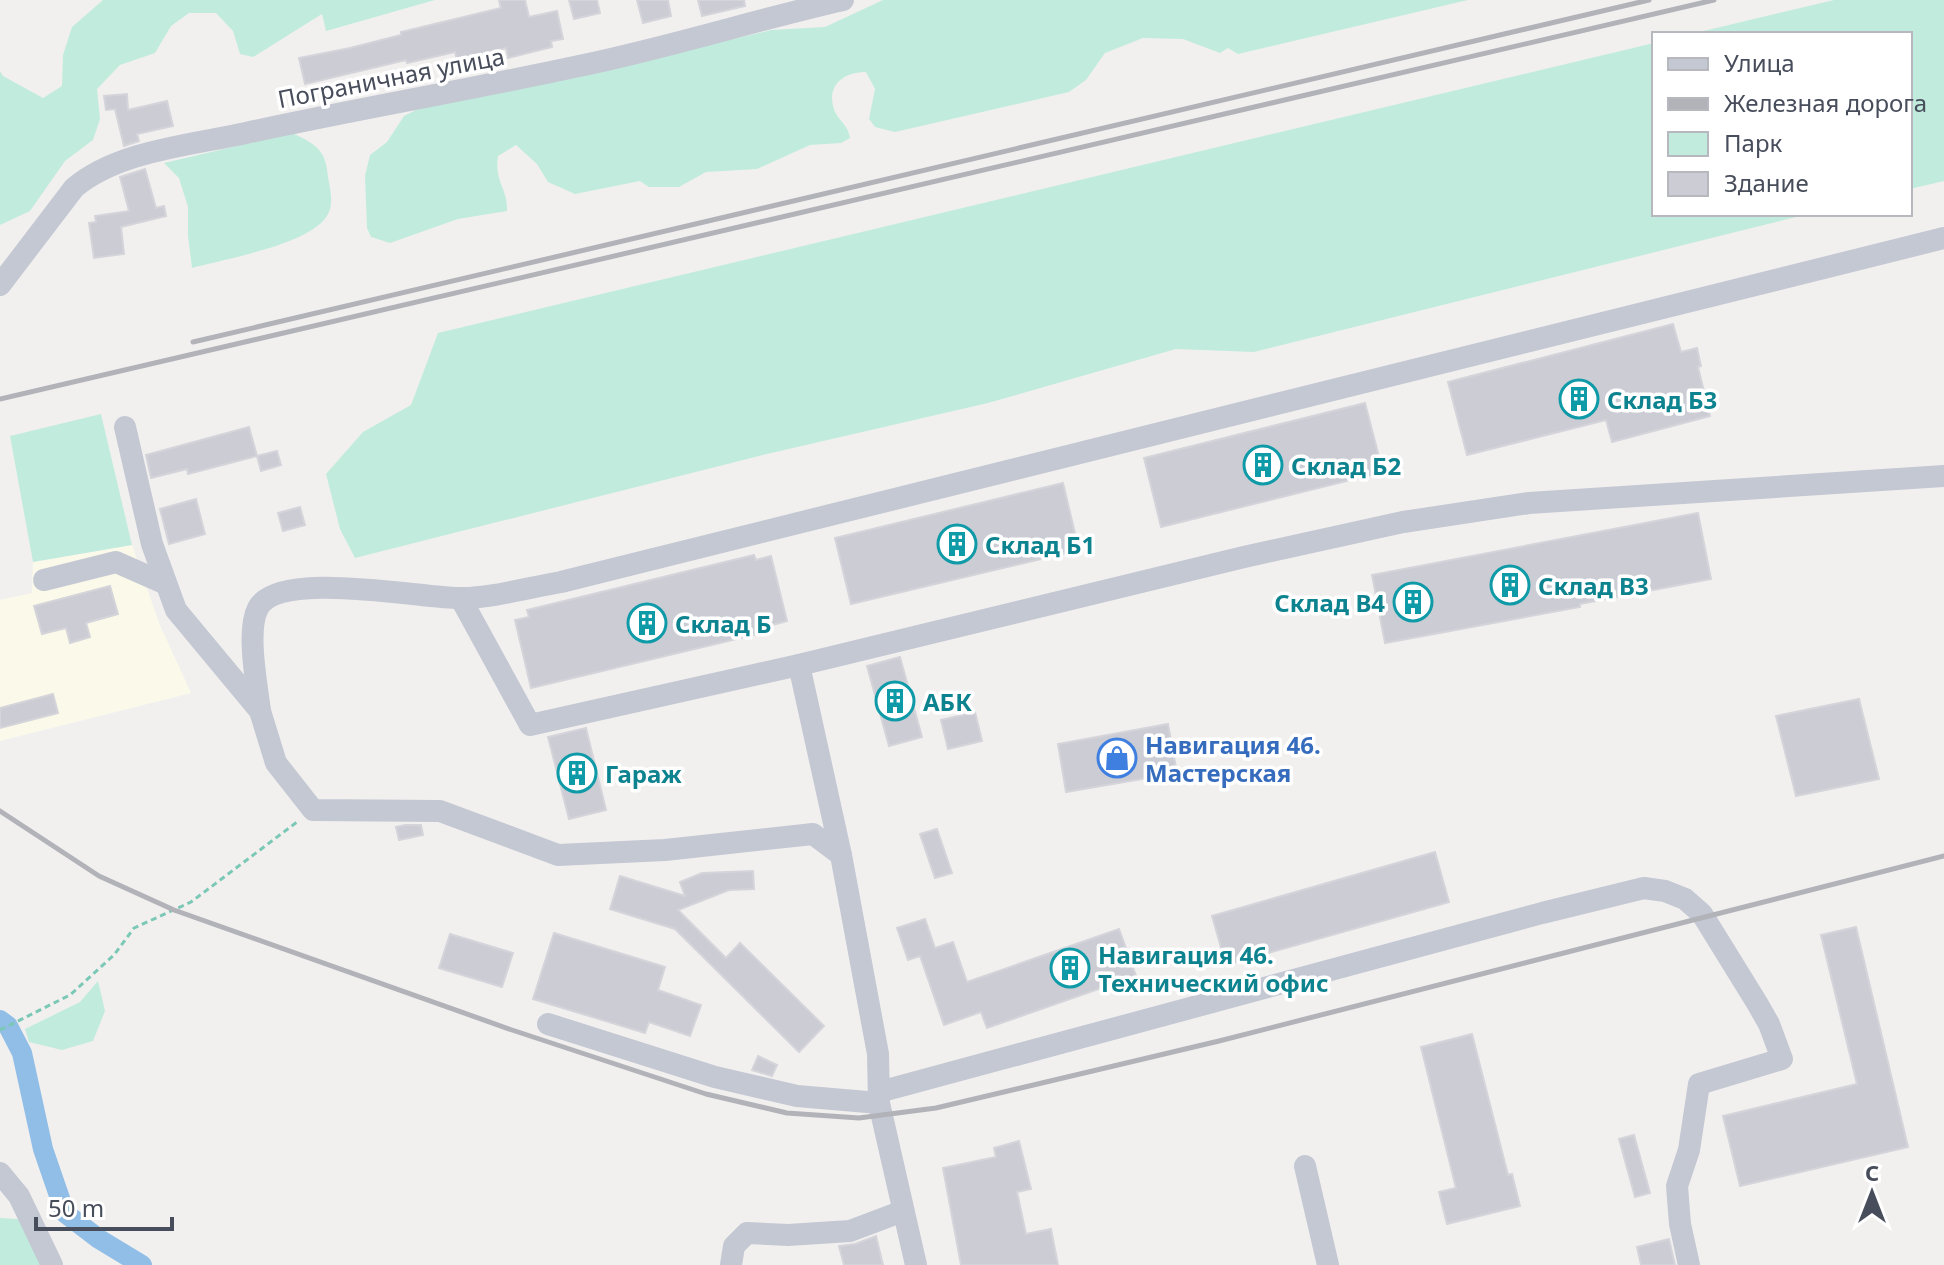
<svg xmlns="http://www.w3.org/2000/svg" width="1944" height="1265" font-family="'Noto Sans',sans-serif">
<rect width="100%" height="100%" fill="#f2f0ef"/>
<!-- commercial -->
<polygon fill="#fbfaea" points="132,545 159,623 191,693 0,741 0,600 32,593 33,562"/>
<!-- green -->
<g fill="#c1ecdd">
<polygon points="103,0 435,0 326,31 322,14 253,57 240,54 233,31 216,13 189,13 171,26 155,53 120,65 97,89 100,119 93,140 65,161 30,211 0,225 0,71 3,76 43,98 62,86 63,55 72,27"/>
<path d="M883,0H1468L1238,54L1228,48L1220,53L1183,39L1143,38L1105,53L1086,80L1069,92L895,132L875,127L869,119L875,89L866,72C844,72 826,85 834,109C838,121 848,124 850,138L841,143L810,145L757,169L706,172L679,187H649L640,181L575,194L548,182L537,164L516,145L498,156C494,182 508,188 507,211L458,219L390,243L371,237L367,228L365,176L370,155L387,142L404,116L424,106L577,76L771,30L825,27Z"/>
<polygon points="1834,0 1944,0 1944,181 1910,189 1910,34 1691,34"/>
<polygon points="1654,43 1654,214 1808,214 1254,352 1176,349 988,403 767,454 355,558 340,529 326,474 363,432 411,405 438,333"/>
<path d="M292,133C316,144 326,150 328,177C330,188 334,204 328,214C313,244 225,259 192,268L188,236V207L179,178L164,163Z"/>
<polygon points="101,414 132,545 33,562 10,436"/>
<polygon points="98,981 105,1011 93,1041 62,1050 29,1042 25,1029 80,1002"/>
<polygon points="0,1218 18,1219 44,1265 0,1265"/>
</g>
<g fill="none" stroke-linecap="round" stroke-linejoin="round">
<!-- canal -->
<polyline stroke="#91bee6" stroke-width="20" points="0,1020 8,1026 22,1053 43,1149 65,1213 99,1239 142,1265"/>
</g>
<!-- building -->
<g fill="#cccdd4" stroke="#d4d4da" stroke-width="2">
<polygon points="499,0 525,0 529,17 557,11 563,39 551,41 552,47 508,58 506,48 457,60 455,52 407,63 406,60 305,84 299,58 350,48 401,35 401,32 501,8"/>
<polygon points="569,0 597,0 600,13 574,19"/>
<polygon points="637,0 668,0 671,16 643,23"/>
<polygon points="698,0 744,0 745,6 702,16"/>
<polygon points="127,94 128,110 167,101 173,126 137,134 139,141 124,146 115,109 106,110 104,96"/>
<polygon points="145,169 156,208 164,206 166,216 121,227 124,254 94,258 89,223 96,222 95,216 129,211 120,177"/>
<polygon points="1673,324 1681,352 1697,348 1701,366 1698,367 1710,416 1612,442 1606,420 1467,455 1448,382"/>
<polygon points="1365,403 1383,472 1161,527 1144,458"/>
<polygon points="249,427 257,456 188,474 187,469 151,478 146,455"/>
<polygon points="277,451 281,465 261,471 257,456"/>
<polygon points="1063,483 1079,550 851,604 835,538"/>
<polygon points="196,499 205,534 169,544 160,509"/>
<polygon points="300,507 305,525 283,531 278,513"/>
<polygon points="1698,513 1711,579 1580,604 1580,607 1385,643 1372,575"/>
<polygon points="754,555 756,560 771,556 787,621 769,626 770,631 531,688 515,620 529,617 527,610"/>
<polygon points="110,586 118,614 86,623 90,637 70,643 66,628 42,634 34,606"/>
<polygon points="900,657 922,737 889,746 867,666"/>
<polygon points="53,694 58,713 0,728 0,708"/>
<polygon points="1859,699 1879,779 1796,796 1776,716"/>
<polygon points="975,712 982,741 948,749 941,720"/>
<polygon points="1168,724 1177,773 1066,792 1058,744"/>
<polygon points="586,728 606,810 569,819 548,737"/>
<polygon points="405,825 421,825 423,835 399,840 396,827"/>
<polygon points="937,829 952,873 935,878 920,834"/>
<polygon points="1435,852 1449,902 1226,965 1212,916"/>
<polygon points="753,871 754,889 729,890 678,910 726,958 740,943 824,1026 799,1052 675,929 610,909 620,876 685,896 680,882 702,873"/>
<polygon points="925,919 935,948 953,942 967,982 1119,929 1136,976 987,1028 981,1012 944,1025 920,956 908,960 897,928"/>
<polygon points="1856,927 1908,1147 1740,1186 1723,1116 1857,1084 1821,935"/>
<polygon points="554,933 665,967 658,990 701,1005 690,1036 649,1022 645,1033 533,999"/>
<polygon points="450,934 513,953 502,987 439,968"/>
<polygon points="1472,1034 1508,1175 1512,1174 1520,1206 1447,1224 1439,1192 1456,1188 1421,1047"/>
<polygon points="758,1056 777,1065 772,1076 752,1070"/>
<polygon points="1634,1135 1650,1193 1635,1197 1619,1139"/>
<polygon points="1019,1141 1031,1189 1017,1192 1026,1234 1051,1229 1058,1265 961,1265 943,1168 996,1157 994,1148"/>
<polygon points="876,1236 883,1265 844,1265 839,1246 855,1244"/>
<polygon points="1669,1239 1675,1265 1641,1265 1637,1247"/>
</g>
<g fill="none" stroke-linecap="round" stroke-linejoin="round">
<!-- path -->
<polyline stroke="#7bc8b6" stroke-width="3" stroke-dasharray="6 4" stroke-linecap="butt" points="0,1030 70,995 114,955 134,928 191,902 297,822"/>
<!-- minor -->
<g stroke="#c4c8d3" stroke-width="22">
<path d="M0,285L74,188C117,151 191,145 246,133C356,109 468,90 579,66C667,48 755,20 843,0"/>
<polyline points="125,427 152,544 176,610 260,711 276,763 313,810 440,811 558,855 665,850 813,834 841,855 878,1054 879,1103 916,1265"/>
<polyline points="44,580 116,562 166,584"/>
<polyline points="461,599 530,725 799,665"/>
<path d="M260,711C257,685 246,631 258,608C278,569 420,598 459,598C488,599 531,587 561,582L1944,238"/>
<polyline points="841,855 799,665 1244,557 1403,522 1529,503 1944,476"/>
<polyline points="548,1024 715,1077 797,1096 879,1103"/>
<polyline points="879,1092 1542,913 1644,888 1665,891 1685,899 1702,914 1757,1003 1769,1024 1782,1059 1699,1084 1689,1150 1677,1186 1680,1224 1689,1265"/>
<polyline points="1305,1166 1328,1265"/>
<polyline points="0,1173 19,1196 52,1265"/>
<polyline points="731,1265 734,1246 747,1233 788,1235 850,1231 903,1211"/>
</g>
<!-- rail -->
<g stroke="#b2b3b9" stroke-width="5">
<polyline points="193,342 1649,0"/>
<polyline points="0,399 1714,0"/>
<polyline points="0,811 99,876 174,910 512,1030 706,1094 787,1113 859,1118 936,1108 1219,1041 1944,856"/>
</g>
</g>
<!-- icons -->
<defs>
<g id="building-ring" transform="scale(2)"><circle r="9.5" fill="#fff" stroke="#0f9aa8" stroke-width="1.5"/><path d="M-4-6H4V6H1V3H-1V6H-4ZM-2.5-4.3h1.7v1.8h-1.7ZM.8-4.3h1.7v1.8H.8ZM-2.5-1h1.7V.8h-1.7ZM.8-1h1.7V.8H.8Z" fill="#0f9aa8"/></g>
<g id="shop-ring" transform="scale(2)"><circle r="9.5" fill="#fff" stroke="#3f7fe0" stroke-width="1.5"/><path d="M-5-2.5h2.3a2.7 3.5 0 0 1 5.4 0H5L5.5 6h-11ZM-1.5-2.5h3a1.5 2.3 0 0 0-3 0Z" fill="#3f7fe0"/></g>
</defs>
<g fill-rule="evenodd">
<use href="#building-ring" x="1579" y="399"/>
<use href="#building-ring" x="1263" y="465"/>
<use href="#building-ring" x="957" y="544"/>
<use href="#building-ring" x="1510" y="585"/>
<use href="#building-ring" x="1413" y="602"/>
<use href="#building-ring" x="647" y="623"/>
<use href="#building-ring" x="895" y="701"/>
<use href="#shop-ring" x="1117" y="758"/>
<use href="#building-ring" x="577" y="773"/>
<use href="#building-ring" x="1070" y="968"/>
</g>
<g text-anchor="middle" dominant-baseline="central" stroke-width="7" stroke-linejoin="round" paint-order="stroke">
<!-- street labels -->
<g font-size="24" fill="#484d5b" stroke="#fff">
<text transform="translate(391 77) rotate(-11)">Пограничная улица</text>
</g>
<!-- culture labels -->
<g font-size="24" font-weight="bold" fill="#0d838f" stroke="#fff" text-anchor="start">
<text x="1607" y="399">Склад Б3</text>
<text x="1291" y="465">Склад Б2</text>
<text x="985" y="544">Склад Б1</text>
<text x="1538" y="585">Склад В3</text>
<text x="1385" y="602" text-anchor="end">Склад В4</text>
<text x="675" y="623">Склад Б</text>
<text x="923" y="701">АБК</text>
<text x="605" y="773">Гараж</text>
<text x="1098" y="954">Навигация 46.<tspan x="1098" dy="28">Технический офис</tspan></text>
</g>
<!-- shop labels -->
<g font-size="24" font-weight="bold" fill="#366cbe" stroke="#fff" text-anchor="start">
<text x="1145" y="744">Навигация 46.<tspan x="1145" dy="28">Мастерская</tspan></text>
</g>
</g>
<!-- legend -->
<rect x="1652" y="32" width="260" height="184" fill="#ffffff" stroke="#b6b8bd" stroke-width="2"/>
<rect x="1668" y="58" width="40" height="12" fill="#c4c8d3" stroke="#b6b8bd" stroke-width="2"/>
<text x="1724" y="72" font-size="24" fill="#484d5b">Улица</text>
<rect x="1668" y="98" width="40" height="12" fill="#b2b3b9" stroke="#b6b8bd" stroke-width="2"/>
<text x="1724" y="112" font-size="24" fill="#484d5b">Железная дорога</text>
<rect x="1668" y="132" width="40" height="24" fill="#c1ecdd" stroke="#b6b8bd" stroke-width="2"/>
<text x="1724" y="152" font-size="24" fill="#484d5b">Парк</text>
<rect x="1668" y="172" width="40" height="24" fill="#cccdd4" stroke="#b6b8bd" stroke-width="2"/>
<text x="1724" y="192" font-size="24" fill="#484d5b">Здание</text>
<!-- north arrow -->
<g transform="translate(1872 1193)" stroke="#ffffff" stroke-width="6" paint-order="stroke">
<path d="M0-6L14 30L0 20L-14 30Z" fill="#484d5b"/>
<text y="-12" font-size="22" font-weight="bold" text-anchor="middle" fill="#484d5b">С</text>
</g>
<!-- scale -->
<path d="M36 1217v12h136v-12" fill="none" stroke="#484d5b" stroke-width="4"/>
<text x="48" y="1217" font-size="24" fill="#484d5b" stroke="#ffffff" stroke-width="6" paint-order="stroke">50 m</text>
</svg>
